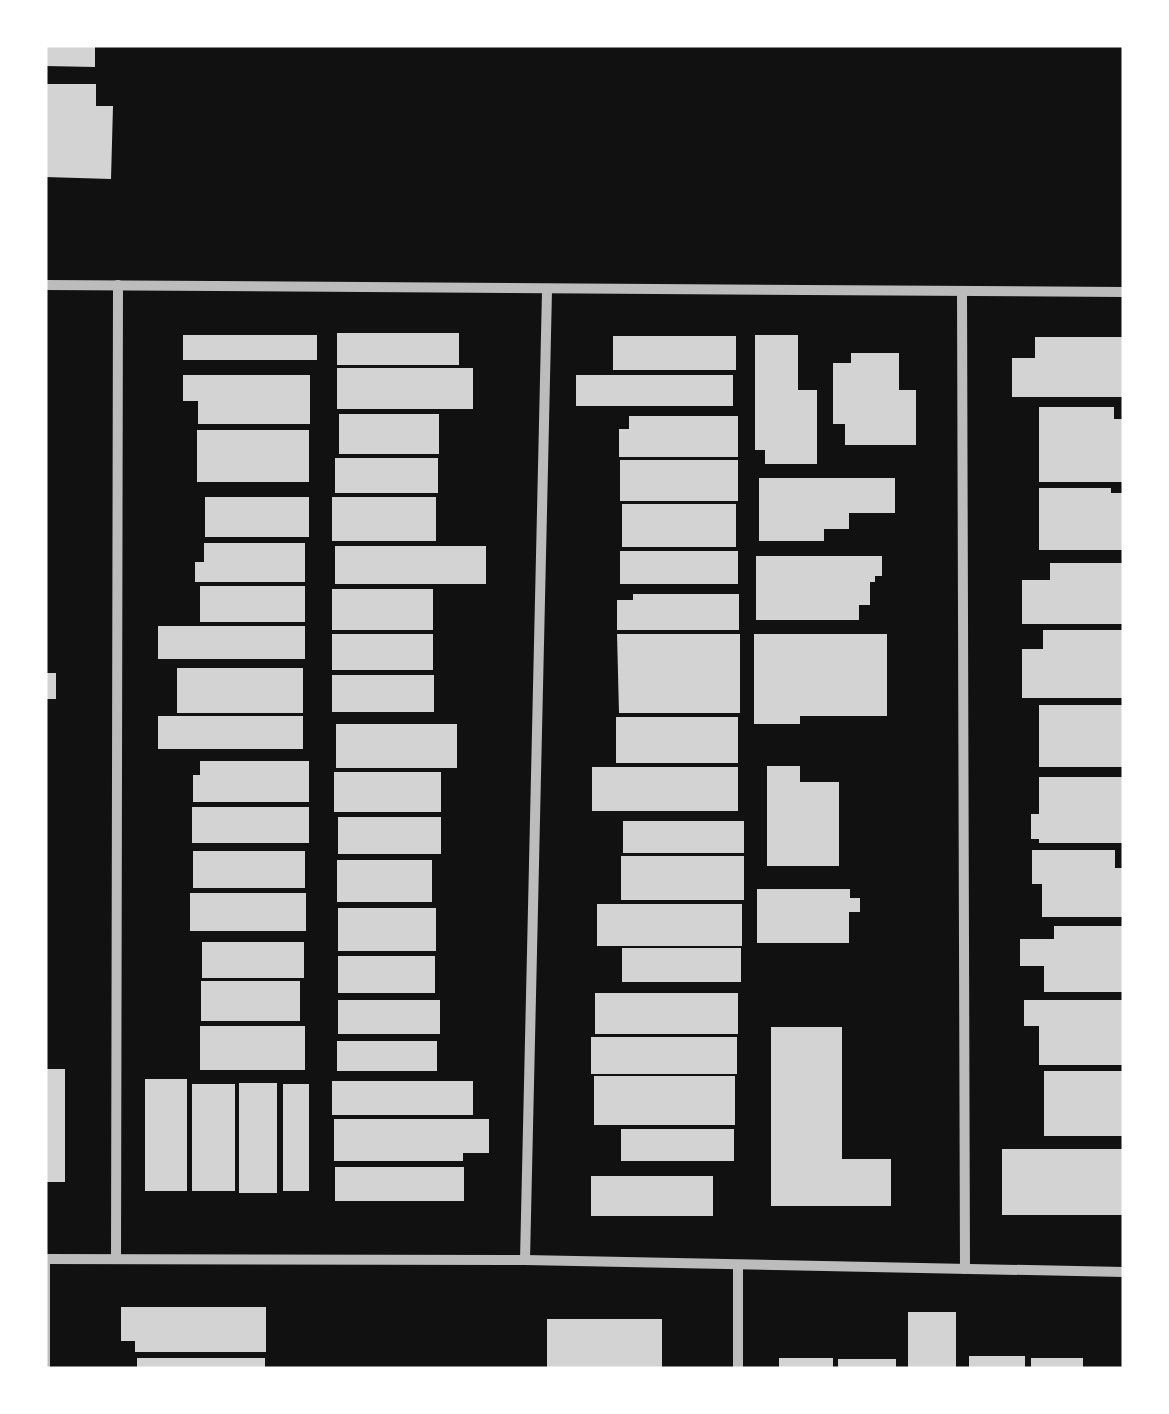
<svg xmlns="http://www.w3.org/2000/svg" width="1169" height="1414" font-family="Montserrat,sans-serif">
<rect width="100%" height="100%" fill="#111"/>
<!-- building -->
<g fill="#d3d3d3">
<polygon points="45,45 95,45 95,67 45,66"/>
<polygon points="45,84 96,84 96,106 113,106 111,179 45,177"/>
<rect x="337" y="333" width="122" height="32"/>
<rect x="183" y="335" width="134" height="25"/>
<polygon points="755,335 798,335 798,390 817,390 817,464 765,464 765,450 755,450"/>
<rect x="613" y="336" width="123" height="34"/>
<polygon points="1035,337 1124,337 1124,397 1012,397 1012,358 1035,358"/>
<polygon points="851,353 899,353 899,390 916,390 916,445 845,445 845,424 833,424 833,363 851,363"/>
<rect x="337" y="368" width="136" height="41"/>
<polygon points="183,375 310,375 310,424 198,424 198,401 183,401"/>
<rect x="576" y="375" width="157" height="31"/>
<polygon points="1039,407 1114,407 1114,419 1124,419 1124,482 1039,482"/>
<rect x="339" y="414" width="100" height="40"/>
<polygon points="629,416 738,416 738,457 619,457 619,429 629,429"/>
<rect x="197" y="430" width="112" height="52"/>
<rect x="335" y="458" width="103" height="35"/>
<rect x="620" y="460" width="118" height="41"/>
<polygon points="759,478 895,478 895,513 849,513 849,529 824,529 824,541 759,541"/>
<polygon points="1039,488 1111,488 1111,493 1124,493 1124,550 1039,550"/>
<rect x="205" y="497" width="104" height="40"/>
<rect x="332" y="497" width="104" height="44"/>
<rect x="622" y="504" width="114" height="43"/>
<polygon points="204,543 305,543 305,582 195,582 195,562 204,562"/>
<rect x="335" y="546" width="151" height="38"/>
<rect x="620" y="551" width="118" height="33"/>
<polygon points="756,556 882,556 882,576 875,576 875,582 870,582 870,605 859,605 859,620 756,620"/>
<polygon points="1050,563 1124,563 1124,624 1022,624 1022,580 1050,580"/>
<rect x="200" y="586" width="105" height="36"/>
<rect x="332" y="589" width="101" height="41"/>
<polygon points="633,594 739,594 739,630 617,630 617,600 633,600"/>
<rect x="158" y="626" width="147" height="33"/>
<polygon points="1043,630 1124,630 1124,698 1022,698 1022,649 1043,649"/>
<rect x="332" y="634" width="101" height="36"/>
<polygon points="617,634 740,634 740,713 619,713"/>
<polygon points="754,634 887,634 887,716 800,716 800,724 754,724"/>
<rect x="177" y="668" width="126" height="45"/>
<rect x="45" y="673" width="11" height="26"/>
<rect x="332" y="675" width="102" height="37"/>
<rect x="1039" y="705" width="85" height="62"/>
<rect x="158" y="716" width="145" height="33"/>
<rect x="616" y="717" width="122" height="46"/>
<rect x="336" y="724" width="121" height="44"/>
<polygon points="200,761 309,761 309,802 193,802 193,775 200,775"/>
<polygon points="767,766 800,766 800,782 839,782 839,866 767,866"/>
<rect x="592" y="767" width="146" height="44"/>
<rect x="334" y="772" width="107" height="40"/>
<polygon points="1039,777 1124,777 1124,843 1039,843 1039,839 1031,839 1031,814 1039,814"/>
<rect x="192" y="807" width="117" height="36"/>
<rect x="338" y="817" width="103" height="37"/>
<rect x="623" y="821" width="121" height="32"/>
<polygon points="1032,850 1115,850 1115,868 1124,868 1124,917 1042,917 1042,884 1032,884"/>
<rect x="193" y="851" width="112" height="37"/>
<rect x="621" y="856" width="123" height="44"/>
<rect x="337" y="860" width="95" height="42"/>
<polygon points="757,889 850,889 850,898 860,898 860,912 849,912 849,943 757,943"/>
<rect x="190" y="893" width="116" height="38"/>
<rect x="597" y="904" width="145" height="42"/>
<rect x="338" y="908" width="98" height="43"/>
<polygon points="1054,926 1124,926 1124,992 1044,992 1044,966 1020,966 1020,939 1054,939"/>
<rect x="202" y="942" width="102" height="36"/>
<rect x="622" y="948" width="119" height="34"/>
<rect x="338" y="956" width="97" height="37"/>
<rect x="201" y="981" width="99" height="40"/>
<rect x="595" y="993" width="143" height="41"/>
<rect x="338" y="1000" width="102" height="34"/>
<polygon points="1024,1000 1124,1000 1124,1065 1039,1065 1039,1026 1024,1026"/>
<rect x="200" y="1026" width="105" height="44"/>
<polygon points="771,1027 842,1027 842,1159 891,1159 891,1206 771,1206"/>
<rect x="591" y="1037" width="146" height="37"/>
<rect x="337" y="1041" width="100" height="30"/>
<rect x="45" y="1069" width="20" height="113"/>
<rect x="1044" y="1071" width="80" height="65"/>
<rect x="594" y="1076" width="141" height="49"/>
<rect x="145" y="1079" width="42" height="112"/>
<rect x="332" y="1081" width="141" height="34"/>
<rect x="239" y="1083" width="38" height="110"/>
<rect x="192" y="1084" width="43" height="107"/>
<rect x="283" y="1084" width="26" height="107"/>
<polygon points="334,1119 489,1119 489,1153 463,1153 463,1161 334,1161"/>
<rect x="621" y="1129" width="113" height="32"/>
<rect x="1002" y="1149" width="122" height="66"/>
<rect x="335" y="1167" width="129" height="34"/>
<rect x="591" y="1176" width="122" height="40"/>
<polygon points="121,1307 266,1307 266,1352 135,1352 135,1341 121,1341"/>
<rect x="908" y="1312" width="48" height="57"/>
<rect x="547" y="1319" width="115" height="50"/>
<rect x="969" y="1356" width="56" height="13"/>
<rect x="137" y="1358" width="128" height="11"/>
<rect x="779" y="1358" width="54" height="11"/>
<rect x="1031" y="1358" width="52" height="11"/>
<rect x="838" y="1359" width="58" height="10"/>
</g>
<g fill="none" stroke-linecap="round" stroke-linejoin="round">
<!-- minor -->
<g stroke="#bcbcbc" stroke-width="10">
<polyline points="45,285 1124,292"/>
<polyline points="962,291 965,1269"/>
<polyline points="45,1259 525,1260 1124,1272"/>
<polyline points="45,1259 45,1369"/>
<polyline points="116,1259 118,285"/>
<polyline points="525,1260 547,291"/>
<polyline points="738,1265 738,1369"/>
</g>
</g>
<!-- border -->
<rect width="1169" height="1414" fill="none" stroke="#ffffff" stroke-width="95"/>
</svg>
